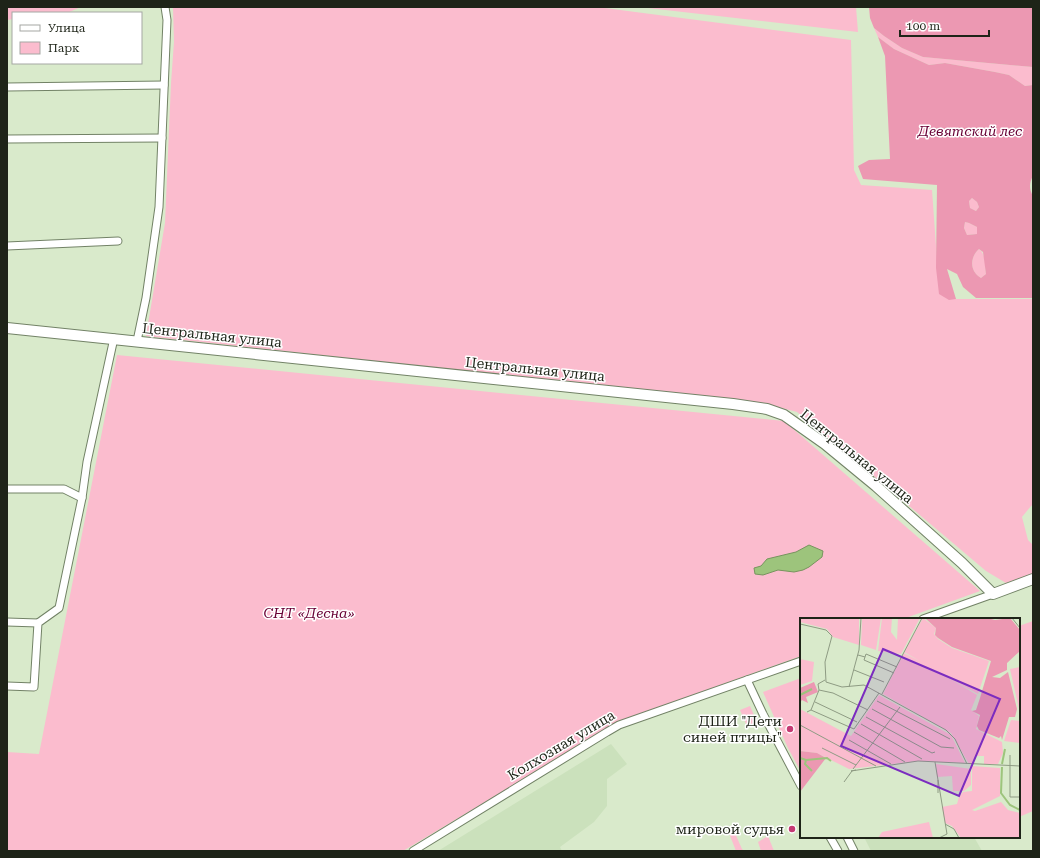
<svg xmlns="http://www.w3.org/2000/svg" width="1040" height="858" font-family="'Roboto Serif',serif">
<rect width="100%" height="100%" fill="#d9eacb"/>
<!-- built -->
<g fill="#cbe1bc">
<polygon points="611,744 627,764 607,779 607,806 594,822 560,847 562,851 438,851"/>
<polygon points="864,837 974,837 982,851 871,851"/>
</g>
<!-- green -->
<g fill="#fbbcce">
<polygon points="7,7 81,7 67,13 13,13 13,19 7,20"/>
<polygon points="173,7 597,7 851,40 854,170 861,185 932,190 938,274 953,299 1033,299 1033,505 1031,506 1022,517 1028,540 1033,545 1033,574 1006,583 986,571 843,450 797,412 778,407 727,399 146,336 165,223 171,83 174,42"/>
<polygon points="639,7 856,7 858,32"/>
<polygon points="874,28 884,36 902,48 923,57 1033,67 1033,85 1025,86 1009,75 995,72 945,63 929,65 894,49 878,37"/>
<polygon points="972,198 977,202 979,207 976,211 970,208 969,201"/>
<polygon points="965,222 969,223 977,227 977,234 967,235 964,228"/>
<path d="M979,249C986,254 985,266 986,274L981,278C969,271 970,257 979,249Z"/>
<polygon points="117,355 784,421 980,591 903,619 801,619 801,656 620,721 403,851 7,851 7,752 39,754"/>
<polygon points="1033,621 1033,811 1019,817 1019,626"/>
<polygon points="801,678 801,772 788,748 763,692"/>
<polygon points="750,706 757,722 747,726 740,710"/>
<polygon points="734,831 742,849 744,851 736,851 729,833"/>
<polygon points="768,836 774,851 761,851 758,842"/>
</g>
<!-- forest -->
<g fill="#ec98b2" fill-rule="evenodd">
<polygon points="869,7 1033,7 1033,67 923,57 902,48 884,36 874,28 870,18"/>
<path d="M878,37L894,49L929,65L945,63L995,72L1009,75L1025,86L1033,85V176C1029,183 1029,189 1033,196V298H976L963,287L957,274L947,269L956,299L949,300L939,294L936,268L937,185L863,179L858,166L869,160L890,159L885,56ZM972,198L977,202L979,207L976,211L970,208L969,201ZM965,222L969,223L977,227V234L967,235L964,228ZM979,249L983,252L986,274L981,278C969,271 970,257 979,249Z"/>
</g>
<!-- water -->
<polygon fill="#9dc47c" stroke="#77945e" points="809,545 823,551 822,557 809,567 803,570 794,572 778,570 763,575 755,574 754,568 761,566 767,559 796,552"/>
<g fill="none" stroke-linecap="round" stroke-linejoin="round">
<!-- street casing -->
<g stroke="#728266" stroke-width="9">
<g id="street">
<polyline points="7,87 164,85"/>
<polyline points="7,139 162,138"/>
<polyline points="7,246 118,241"/>
<polyline points="137,341 146,298 159,207 167,20 165,7"/>
<polyline points="7,489 64,489 82,498"/>
<polyline points="923,619 993,594"/>
<polyline points="7,622 38,623"/>
<polyline points="747,680 763,714 801,786"/>
<polyline points="7,686 34,687 38,623 59,608 82,498 87,462 114,338"/>
<polyline points="830,837 838,851"/>
<polyline points="847,837 854,851"/>
<polyline points="413,851 607,732 619,725 801,661"/>
</g>
</g>
<!-- secondary casing -->
<g stroke="#728266" stroke-width="12">
<polyline id="secondary" points="7,328 733,404 767,409 784,415 825,444 876,486 962,563 993,594 1033,579"/>
</g>
<!-- street -->
<use href="#street" stroke="#fff" stroke-width="7"/>
<!-- secondary -->
<use href="#secondary" stroke="#fff" stroke-width="10"/>
</g>
<!-- markers -->
<g fill="#c53b74" stroke="#fff" stroke-width="1.5">
<circle cx="790" cy="729" r="4"/>
<circle cx="792" cy="829" r="4"/>
</g>
<g text-anchor="middle" dominant-baseline="central" stroke-width="3" stroke-linejoin="round" paint-order="stroke">
<!-- park labels -->
<g font-size="14" font-style="italic" fill="#680135" stroke="#fff">
<text x="970" y="131">Девятский лес</text>
<text x="309" y="613">СНТ «Десна»</text>
</g>
<!-- street labels -->
<g font-size="14" fill="#1e2418" stroke="#fff">
<text transform="translate(212 335) rotate(6)">Центральная улица</text>
<text transform="translate(535 369) rotate(6)">Центральная улица</text>
<text transform="translate(857 456) rotate(39)">Центральная улица</text>
<text transform="translate(561 745) rotate(-31)">Колхозная улица</text>
</g>
<!-- poi labels -->
<g font-size="14" fill="#1e2418" stroke="#fff" text-anchor="end">
<text x="782" y="721">ДШИ "Дети<tspan x="782" dy="16">синей птицы"</tspan></text>
<text x="784" y="829">мировой судья</text>
</g>
</g>
<!-- overview -->
<g transform="translate(800 618)">
<rect width="220" height="220" fill="#d9eacb"/>
<path d="M0,0L59,1V27L33,19L27,11L0,4ZM62,0H81L76,32L61,27ZM82,0H92L91,14L97,22L98,0H120L101,36L78,33ZM123,0L136,10L134,16L138,21L152,30L189,43L178,76L149,60L177,77L171,92L179,98L176,111L202,124L203,135L198,146H184V138H175L174,146H169L151,115L83,76L104,35L120,43L104,34ZM0,41L14,44L12,63L0,67ZM220,49V95L210,51ZM79,77L151,117L165,145L118,143L49,151L17,135L0,133V91L51,118ZM211,102L220,103V125L204,123ZM136,146L171,151V167L164,173H153L152,158L137,159ZM172,148L200,150V178L172,192L175,193L201,184L208,192L220,195V220H161L152,208L145,205L142,189L157,186L159,179L163,174L172,173ZM129,204L133,220H78L82,214Z" fill="#fbbcce"/>
<path d="M187,0L195,2L210,0L220,12V33L207,45V52L192,59L200,60L208,54L217,91L215,99H209L202,122L201,118L199,120L179,112L177,108L176,111L180,97L172,93L176,92L180,80L191,43L152,29L138,20L135,17L136,10L126,1ZM14,64L18,74L6,79L8,85L2,82L0,85V70ZM0,133L17,135L26,140L0,174Z" fill="#ec98b2"/>
<path fill="none" stroke="#9dc47c" stroke-width="2" d="M0,77L12,71M0,140L6,142L27,140L31,143M6,142L5,146L12,153M202,146L205,131M202,149L201,175L210,187L220,192"/>
<path fill="none" stroke="#8e9b83" stroke-width="1" d="M212,0L220,10M0,6L26,12L32,18L25,44L26,64L42,69L64,67L146,112L155,121L167,146M58,37L65,39L66,36L97,49M65,39L64,42L94,55M54,52L84,64M49,69L59,32L61,0M19,72L33,75L68,92M82,76L122,0M77,83L150,121M15,84L57,104M72,91L141,129L154,130M11,92L54,111L79,75M7,94L11,92L19,72L18,66L25,62M66,99L132,135L135,134M61,106L122,141M0,107L76,148M54,114L105,144M49,122L91,146M22,130L56,147M210,137V179H220M135,144L147,216L139,220M53,151L100,89M56,152L51,153L118,143L220,148M138,162V175M44,164L52,153M145,206L154,211L159,220"/>
<path fill="#7b2cbf" fill-opacity="0.15" stroke="#7b2cbf" stroke-width="2" d="M83,31L200,81L159,178L41,128Z"/>
<rect width="220" height="220" fill="none" stroke="#1e2418" stroke-width="2"/>
</g>
<!-- border -->
<rect width="1040" height="858" fill="none" stroke="#1e2418" stroke-width="16"/>
<!-- legend -->
<rect x="12" y="12" width="130" height="52" fill="#ffffff" stroke="#a5a7a3"/>
<rect x="20" y="25" width="20" height="6" fill="#ffffff" stroke="#a5a7a3"/>
<text x="48" y="32" font-size="12" fill="#1e2418">Улица</text>
<rect x="20" y="42" width="20" height="12" fill="#fbbcce" stroke="#a5a7a3"/>
<text x="48" y="52" font-size="12" fill="#1e2418">Парк</text>
<!-- scale -->
<path d="M900 30v6h89v-6" fill="none" stroke="#1e2418" stroke-width="2"/>
<text x="906" y="30" font-size="12" fill="#1e2418" stroke="#ffffff" stroke-width="3" paint-order="stroke">100 m</text>
</svg>
